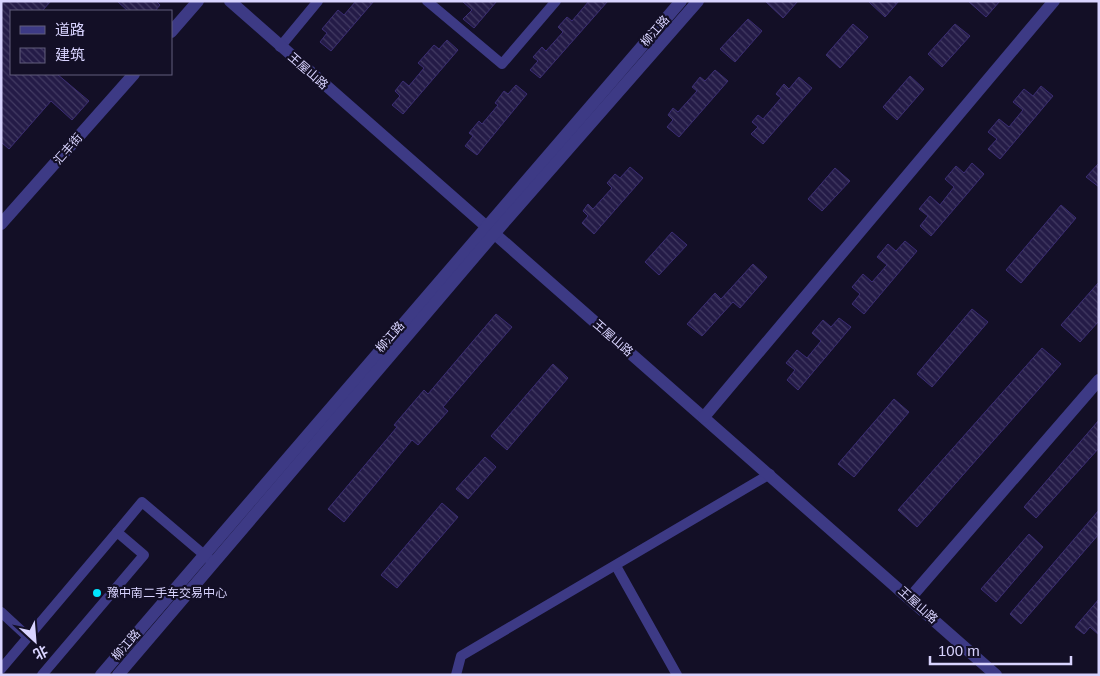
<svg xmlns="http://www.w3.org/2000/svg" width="1100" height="676" font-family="Helvetica,'Noto Sans SC',sans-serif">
<defs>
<pattern id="building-back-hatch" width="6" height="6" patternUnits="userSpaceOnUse" patternTransform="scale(1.25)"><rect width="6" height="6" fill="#241b47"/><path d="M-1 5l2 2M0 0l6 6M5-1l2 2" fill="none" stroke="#433b63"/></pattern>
</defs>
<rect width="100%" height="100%" fill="#130f26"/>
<!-- building -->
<g fill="url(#building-back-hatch)" stroke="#3b2d73">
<polygon points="1,1 51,1 42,11 11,11 11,74 57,74 89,101 72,120 51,101 9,149 1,142"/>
<polygon points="117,1 156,1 160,5 155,11 128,11"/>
<polygon points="356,1 374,1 331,51 320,42 327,33 322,29 338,10 344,15"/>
<polygon points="462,1 497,1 474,28 463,19 472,10"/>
<polygon points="589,1 608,1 540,78 530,70 538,61 533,57 542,47 546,51 563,32 558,27 567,17 572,21"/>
<polygon points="765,1 798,1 783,18"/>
<polygon points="868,1 899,1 885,17"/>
<polygon points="968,1 1000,1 986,17"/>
<polygon points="748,19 762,31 735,62 720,49"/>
<polygon points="853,24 868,37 840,68 826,55"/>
<polygon points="955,24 970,36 942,67 928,54"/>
<polygon points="447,40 458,50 403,114 392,105 400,96 395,91 403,81 409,86 424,68 418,63 434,45 439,49"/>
<polygon points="715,70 728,81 679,137 667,127 673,120 668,115 673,108 678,112 697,91 692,87 700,77 705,81"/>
<polygon points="910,76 924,89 897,120 883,107"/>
<polygon points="799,77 812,88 763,144 751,134 758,127 752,122 758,115 763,119 781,98 776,94 784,84 789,89"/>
<polygon points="516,85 527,94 477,155 465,146 473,136 469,133 479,121 482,124 498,105 495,103 504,91 508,94"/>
<polygon points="1041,86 1053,96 1000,159 988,149 997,139 988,132 999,119 1009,127 1023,110 1013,102 1024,89 1033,96"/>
<polygon points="972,163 984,174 931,236 920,226 928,216 919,209 930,196 940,205 954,187 945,179 956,166 964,173"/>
<polygon points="1099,163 1099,187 1086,177"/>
<polygon points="630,167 643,178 594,234 582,223 588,216 583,211 588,204 593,209 612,188 607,183 615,174 620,178"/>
<polygon points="835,168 850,181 822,211 808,199"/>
<polygon points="1061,205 1076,218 1021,283 1006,270"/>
<polygon points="672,232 687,245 659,275 645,262"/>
<polygon points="905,241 917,251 864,314 852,304 860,294 852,287 863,274 872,282 887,265 877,257 888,244 896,251"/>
<polygon points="753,264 767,277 740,308 733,302 702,336 687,324 715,293 721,299"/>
<polygon points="1099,282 1099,321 1080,342 1061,325"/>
<polygon points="972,309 988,322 932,387 917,374"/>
<polygon points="496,314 512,327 443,407 448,411 418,445 412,440 344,522 328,509 397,427 394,425 424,390 428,394"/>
<polygon points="839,318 851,327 798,390 787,380 795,370 786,363 797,350 807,358 821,341 812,333 823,320 831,327"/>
<polygon points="1042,348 1061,364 917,527 898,510"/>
<polygon points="553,364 568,378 507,450 491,436"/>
<polygon points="894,399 909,412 854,477 838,464"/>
<polygon points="1099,420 1099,448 1036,518 1024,507"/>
<polygon points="485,457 496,467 468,499 456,489"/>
<polygon points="442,503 458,517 397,588 381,575"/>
<polygon points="1099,510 1099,534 1021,624 1010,614"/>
<polygon points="1029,534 1043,547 996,602 981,589"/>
<polygon points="1099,599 1099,635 1090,627 1084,634 1075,627"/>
</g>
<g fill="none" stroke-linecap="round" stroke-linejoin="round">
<!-- minor -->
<g stroke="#3d3a85" stroke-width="10">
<polyline points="427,1 502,64 556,1"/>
<polyline points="280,47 318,1"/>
<polyline points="117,532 142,502 209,559"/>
<polyline points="616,566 677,675"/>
<polyline points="1,612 28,637"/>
<polyline points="1,669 117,532 144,555 42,675"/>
<polyline points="456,675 461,656 770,474"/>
</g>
<!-- tertiary -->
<g stroke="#3d3a85" stroke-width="12">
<polyline points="230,1 996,675"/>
<polyline points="171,32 198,1"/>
<polyline points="1,224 134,74"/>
<polyline points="704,417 1054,1"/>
<polyline points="910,598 1099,380"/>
<polyline points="101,675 681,1"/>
<polyline points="118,675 494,234 698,1"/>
</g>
</g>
<!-- markers -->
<circle fill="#00e5ff" stroke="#130f26" stroke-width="2" cx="97" cy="593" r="5"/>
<g text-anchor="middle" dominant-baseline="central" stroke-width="4.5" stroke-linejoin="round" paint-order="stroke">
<!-- street labels -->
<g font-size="12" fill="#d9d4ff" stroke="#130f26">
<text transform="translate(655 31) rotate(-49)">柳江路</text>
<text transform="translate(308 71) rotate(41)">王屋山路</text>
<text transform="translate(68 149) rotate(-49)">汇丰街</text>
<text transform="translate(390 337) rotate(-49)">柳江路</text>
<text transform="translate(613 338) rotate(41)">王屋山路</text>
<text transform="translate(918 605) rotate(42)">王屋山路</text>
<text transform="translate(126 645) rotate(-49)">柳江路</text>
</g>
<!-- poi labels -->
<g font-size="12" fill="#d9d4ff" stroke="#130f26" text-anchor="start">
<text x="107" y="593">豫中南二手车交易中心</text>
</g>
</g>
<!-- border -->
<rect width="1100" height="676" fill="none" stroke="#d9d4ff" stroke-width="5"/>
<!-- legend -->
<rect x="10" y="10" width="162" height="65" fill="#130f26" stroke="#625e7d"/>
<rect x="20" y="26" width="25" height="8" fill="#3d3a85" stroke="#625e7d"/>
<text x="55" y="35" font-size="15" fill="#d9d4ff">道路</text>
<rect x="20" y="48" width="25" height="15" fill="url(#building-back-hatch)" stroke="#625e7d"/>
<text x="55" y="60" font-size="15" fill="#d9d4ff">建筑</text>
<!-- north arrow -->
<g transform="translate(35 641) rotate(154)" stroke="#130f26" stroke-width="4" paint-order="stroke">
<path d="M0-4L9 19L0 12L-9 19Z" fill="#d9d4ff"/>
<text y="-8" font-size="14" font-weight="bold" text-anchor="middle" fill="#d9d4ff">北</text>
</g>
<!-- scale -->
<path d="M930 656v8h141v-8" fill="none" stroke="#d9d4ff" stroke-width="2.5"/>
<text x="938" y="656" font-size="15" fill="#d9d4ff" stroke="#130f26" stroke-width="4" paint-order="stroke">100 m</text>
</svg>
